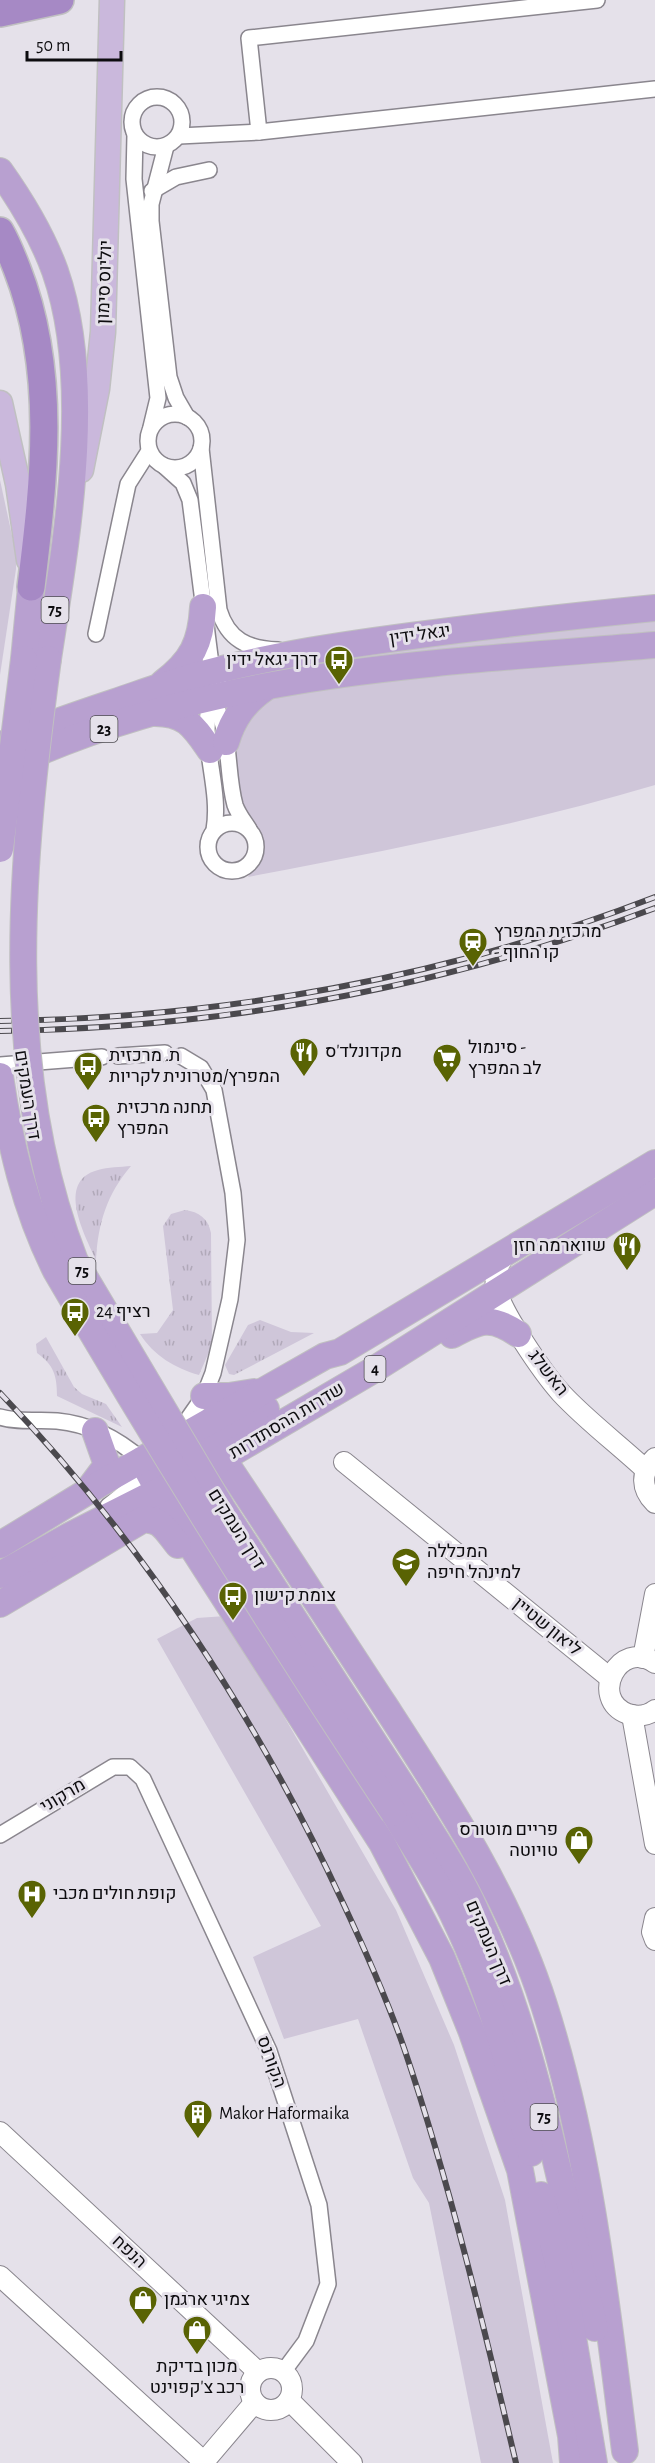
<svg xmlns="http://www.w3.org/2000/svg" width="655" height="2463" font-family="'Alegreya Sans',Heebo,sans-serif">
<defs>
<pattern id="park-tufts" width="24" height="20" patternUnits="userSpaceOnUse" patternTransform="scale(1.5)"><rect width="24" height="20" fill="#cfc6d9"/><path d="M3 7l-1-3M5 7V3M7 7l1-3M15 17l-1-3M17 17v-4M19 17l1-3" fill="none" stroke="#b1a9b9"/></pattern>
</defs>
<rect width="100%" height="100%" fill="#e5e1ea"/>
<!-- grass -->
<g fill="#cfc6d9">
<polygon points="0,480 16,554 16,569 0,675"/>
<polygon points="655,617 655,634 228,683 235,676 321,656"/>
<path d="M655,654V785C521,825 384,851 248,877L258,860L261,843L259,835L243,810L233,749L243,721L268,700L285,694L338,684Z"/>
<polygon points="226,1616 396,1910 454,2045 505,2200 553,2463 481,2463 429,2203 413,2178 358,2019 284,2039 253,1957 321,1926 157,1639 197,1618"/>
</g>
<!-- park -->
<g fill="url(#park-tufts)">
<path d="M131,1166C107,1194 98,1223 96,1260C85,1235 55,1181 98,1170C108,1167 120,1167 131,1166Z"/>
<path d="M185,1210C199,1212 208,1218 211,1233L212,1345L199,1375C175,1368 154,1356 140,1334L157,1333L173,1310L163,1226L171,1214Z"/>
<polygon points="260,1320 291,1332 314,1333 234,1375 229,1374 225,1365 248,1325"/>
<path d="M46,1337L74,1387L82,1394L106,1404L122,1427L57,1396C57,1376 54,1365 37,1353L36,1344Z"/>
</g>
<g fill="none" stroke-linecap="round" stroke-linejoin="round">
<!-- minor casing -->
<g stroke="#8a868e" stroke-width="18">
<g id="minor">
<circle cx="157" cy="122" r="25"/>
<polyline points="259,132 249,38 597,0"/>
<polyline points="135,135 134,179 158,398 151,427"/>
<polyline points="179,136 259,132 655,89"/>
<polyline points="166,146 151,204 151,221 169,377 176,398 187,417"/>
<polyline points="152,191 176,177 209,170"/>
<circle cx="175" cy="441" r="27"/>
<path d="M201,448L219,610C228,640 248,649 278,650"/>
<polyline points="164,466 183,483 190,500 212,672 224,688 236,693"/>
<polyline points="96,634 128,484 149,451"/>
<path d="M213,694C196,737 222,785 214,830"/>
<path d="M209,696C233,727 225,769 235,805C238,814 244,821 249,829"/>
<circle cx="232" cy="847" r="24"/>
<polyline points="118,1056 165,1053"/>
<polyline points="0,1065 102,1057"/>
<path d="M0,1417C19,1423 38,1419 57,1421C89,1424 118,1439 142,1460"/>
<polyline points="176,1436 204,1396 213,1373 230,1299 237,1240 233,1193 214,1090 201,1068 181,1056"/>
<polyline points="108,1506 155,1469"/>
<polyline points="0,1835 113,1767 130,1767 143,1779 269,2051 319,2205 328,2284 306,2341 283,2372"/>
</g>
</g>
<!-- tertiary casing -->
<g stroke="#8a868e" stroke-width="22">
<g id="tertiary">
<path d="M506,1253C498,1264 494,1274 496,1287C500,1311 544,1374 561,1393C586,1420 618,1444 646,1470"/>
<path d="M655,1458C640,1472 641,1489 655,1503"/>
<polyline points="344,1462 610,1678"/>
<polyline points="643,1658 655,1594"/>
<path d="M655,1663C619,1638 588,1699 628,1714C637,1717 647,1716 655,1710"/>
<polyline points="632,1715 655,1844"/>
<polyline points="655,1918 652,1932 655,1940"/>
<polyline points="0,2132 258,2372"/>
<polyline points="0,2276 204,2462"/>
<circle cx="271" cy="2389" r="21"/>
<polyline points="289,2400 352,2463"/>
<polyline points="203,2463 254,2403"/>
</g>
</g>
<!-- primary casing -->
<g stroke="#c0c0c1" stroke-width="27">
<g id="primary">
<polyline points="0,403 18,484 29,560"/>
<polyline points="81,470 97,389 103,332 112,0"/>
</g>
</g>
<!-- trunk casing -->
<g stroke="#c0c0c1" stroke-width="28">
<g id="trunk">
<path d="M0,171C22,202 42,235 55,271C95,385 66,542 48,659"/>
<polyline points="24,659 31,587"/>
<path d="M163,683C192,661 201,643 203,607"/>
<path d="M155,713C186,713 194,727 210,750"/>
<path d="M226,742C233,718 245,702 265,688"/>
<path d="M0,746C37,728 76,715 115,702C139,694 163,685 188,678C261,657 336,646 411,636C492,625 574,616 655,608"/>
<path d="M19,761C218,670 441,663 655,645"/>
<path d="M452,1335C479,1320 491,1315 518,1334"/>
<polyline points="204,1396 229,1396 254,1392"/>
<path d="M171,1444L187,1442L210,1444L223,1459C278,1541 331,1624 385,1706C446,1800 510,1897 544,2005C590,2149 606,2301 625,2451"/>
<polyline points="197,1455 210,1444 266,1409"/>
<polyline points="142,1460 172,1516 382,1843 442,1958 471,2030 520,2170 571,2436 573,2463"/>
<polyline points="208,1467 370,1372 655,1192"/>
<polyline points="89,1489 107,1465 95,1431"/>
<polyline points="0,1545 108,1479 325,1356 340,1352 655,1163"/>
<polyline points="0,1575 71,1535 172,1484"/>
<path d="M0,1604L142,1520C161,1517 167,1532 178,1545"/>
<path d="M412,1801C434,1838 459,1873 476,1912C536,2039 561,2192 595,2328"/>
<path d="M394,1813C415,1849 439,1883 456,1921C491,1994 512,2075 531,2153"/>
<polyline points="541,2195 566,2295 594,2463"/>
</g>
</g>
<!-- motorway casing -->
<g stroke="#c0c0c1" stroke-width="30">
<g id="motorway">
<polyline points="0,13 60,0"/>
<path d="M0,231C7,243 12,256 17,269C57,371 44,481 31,587"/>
</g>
</g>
<!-- minor -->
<use href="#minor" stroke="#fff" stroke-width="15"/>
<!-- tertiary -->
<use href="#tertiary" stroke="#fff" stroke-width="20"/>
<!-- primary -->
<use href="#primary" stroke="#cab8dc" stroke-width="24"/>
<!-- trunk -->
<use href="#trunk" stroke="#b8a0d0" stroke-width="26"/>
<!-- motorway -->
<use href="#motorway" stroke="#a689c5" stroke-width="27"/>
<!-- rail casing -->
<g stroke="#4b494e" stroke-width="6">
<g id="rail">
<path d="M0,1021C223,1018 446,978 655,897"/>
<path d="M0,1031C224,1028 445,987 655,908"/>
<path d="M0,1393C142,1541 257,1717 343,1903C365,1950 387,1999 404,2048C450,2184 483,2323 516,2463"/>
</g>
</g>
<!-- rail -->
<use href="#rail" stroke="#e5e1ea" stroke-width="4" stroke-dasharray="11" stroke-linecap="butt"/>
<!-- trunk-bridge casing -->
<g stroke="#c0c0c1" stroke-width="28" stroke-linecap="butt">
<g id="trunk-bridge">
<path d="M48,659C21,860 0,1070 75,1261L222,1508L412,1801"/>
<polyline points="0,849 24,659"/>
<path d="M0,1076C10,1144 25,1209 56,1271C163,1455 276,1635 394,1813"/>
</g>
</g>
<!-- trunk-bridge -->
<use href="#trunk-bridge" stroke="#b8a0d0" stroke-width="26"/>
</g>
<!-- icons -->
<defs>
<g id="bus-pin" transform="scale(1.5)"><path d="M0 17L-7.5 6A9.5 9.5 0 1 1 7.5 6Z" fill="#596303" stroke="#e5e1ea"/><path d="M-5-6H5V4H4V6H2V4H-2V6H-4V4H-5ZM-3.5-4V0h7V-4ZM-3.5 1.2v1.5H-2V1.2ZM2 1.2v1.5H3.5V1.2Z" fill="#fff"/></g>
<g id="station-pin" transform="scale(1.5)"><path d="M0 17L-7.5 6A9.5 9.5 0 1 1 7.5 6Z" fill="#596303" stroke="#e5e1ea"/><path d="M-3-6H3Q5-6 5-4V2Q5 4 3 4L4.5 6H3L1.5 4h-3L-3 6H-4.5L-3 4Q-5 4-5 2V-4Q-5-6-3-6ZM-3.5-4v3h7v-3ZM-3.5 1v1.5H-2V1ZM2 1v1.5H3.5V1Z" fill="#fff"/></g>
<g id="restaurant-pin" transform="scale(1.5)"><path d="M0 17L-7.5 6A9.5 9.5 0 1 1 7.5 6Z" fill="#596303" stroke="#e5e1ea"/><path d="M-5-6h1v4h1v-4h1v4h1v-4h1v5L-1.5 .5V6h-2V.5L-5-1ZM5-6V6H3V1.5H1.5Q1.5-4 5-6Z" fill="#fff"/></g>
<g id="supermarket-pin" transform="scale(1.5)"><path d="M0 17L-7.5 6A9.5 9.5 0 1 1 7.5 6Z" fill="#596303" stroke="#e5e1ea"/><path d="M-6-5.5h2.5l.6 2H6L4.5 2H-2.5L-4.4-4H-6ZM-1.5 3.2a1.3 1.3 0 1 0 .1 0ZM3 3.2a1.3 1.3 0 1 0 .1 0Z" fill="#fff"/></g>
<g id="university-pin" transform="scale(1.5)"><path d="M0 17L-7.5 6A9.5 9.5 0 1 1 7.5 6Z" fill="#596303" stroke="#e5e1ea"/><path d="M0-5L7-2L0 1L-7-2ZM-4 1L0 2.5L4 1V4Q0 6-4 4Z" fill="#fff"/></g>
<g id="shop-pin" transform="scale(1.5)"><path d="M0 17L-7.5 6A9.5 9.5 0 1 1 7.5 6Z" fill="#596303" stroke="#e5e1ea"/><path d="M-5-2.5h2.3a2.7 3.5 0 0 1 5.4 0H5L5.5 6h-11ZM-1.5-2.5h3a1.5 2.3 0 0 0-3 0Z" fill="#fff"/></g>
<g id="hospital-pin" transform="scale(1.5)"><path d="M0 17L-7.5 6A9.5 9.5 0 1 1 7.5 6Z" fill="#596303" stroke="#e5e1ea"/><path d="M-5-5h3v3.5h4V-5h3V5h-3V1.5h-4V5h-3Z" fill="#fff"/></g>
<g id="building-pin" transform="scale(1.5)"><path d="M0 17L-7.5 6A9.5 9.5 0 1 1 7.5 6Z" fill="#596303" stroke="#e5e1ea"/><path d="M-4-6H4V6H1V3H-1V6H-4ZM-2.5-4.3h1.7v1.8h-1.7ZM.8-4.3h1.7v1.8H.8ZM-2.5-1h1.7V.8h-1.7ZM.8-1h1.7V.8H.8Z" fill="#fff"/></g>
</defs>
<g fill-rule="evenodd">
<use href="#bus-pin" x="339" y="660"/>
<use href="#station-pin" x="473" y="942"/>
<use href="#restaurant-pin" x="304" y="1052"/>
<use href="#supermarket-pin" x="447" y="1058"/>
<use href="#bus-pin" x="88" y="1066"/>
<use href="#bus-pin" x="96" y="1118"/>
<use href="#restaurant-pin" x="627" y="1246"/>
<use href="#bus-pin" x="75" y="1312"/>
<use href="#university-pin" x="406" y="1562"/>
<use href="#bus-pin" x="233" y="1596"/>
<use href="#shop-pin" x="579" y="1840"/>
<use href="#hospital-pin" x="32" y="1894"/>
<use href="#building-pin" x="198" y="2114"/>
<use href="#shop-pin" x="143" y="2300"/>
<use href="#shop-pin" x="197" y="2330"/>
</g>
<g text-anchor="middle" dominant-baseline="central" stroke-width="6" stroke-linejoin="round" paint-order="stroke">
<!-- shield labels -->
<g fill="#e5e1ea" stroke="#4e4c51" stroke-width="1.5">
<rect x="41.5" y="597" width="27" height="26" rx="4.5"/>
<rect x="90.5" y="716" width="27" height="26" rx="4.5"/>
<rect x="68.5" y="1258" width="27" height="26" rx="4.5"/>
<rect x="364.5" y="1356" width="21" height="26" rx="4.5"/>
<rect x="530.5" y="2104" width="27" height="26" rx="4.5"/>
</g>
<g font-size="16" font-weight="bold" fill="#0d0c0f">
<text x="55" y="610">75</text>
<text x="104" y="729">23</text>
<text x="82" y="1271">75</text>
<text x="375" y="1369">4</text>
<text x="544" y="2117">75</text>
</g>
<!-- street labels -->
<g font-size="18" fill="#0d0c0f" stroke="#e5e1ea">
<text transform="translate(105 282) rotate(-88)">יוליוס סימון</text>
<text transform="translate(420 635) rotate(-8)">יגאל ידין</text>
<text transform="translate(27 1095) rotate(81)">דרך העמקים</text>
<text transform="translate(548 1373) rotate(52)">האשלג</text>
<text transform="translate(287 1421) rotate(-31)">שדרות ההסתדרות</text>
<text transform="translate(236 1529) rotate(58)">דרך העמקים</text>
<text transform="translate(547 1627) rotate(39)">ליאון שטיין</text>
<text transform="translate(63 1796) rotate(-31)">מרקוני</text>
<text transform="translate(488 1943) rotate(67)">דרך העמקים</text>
<text transform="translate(271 2062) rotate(70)">הקורנס</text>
<text transform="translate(129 2252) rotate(43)">הנפח</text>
</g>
<!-- poi labels -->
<g font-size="18" fill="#0d0c0f" stroke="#e5e1ea" text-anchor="start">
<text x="318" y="660" text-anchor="end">דרך יגאל ידין</text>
<text x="494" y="932">מרכזית המפרץ<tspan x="494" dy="21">- קו החוף</tspan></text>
<text x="468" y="1048">סינמול -<tspan x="468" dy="21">לב המפרץ</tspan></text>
<text x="325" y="1052">מקדונלד'ס</text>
<text x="109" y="1056">ת. מרכזית<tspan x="109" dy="21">המפרץ/מטרונית לקריות</tspan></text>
<text x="117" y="1108">תחנה מרכזית<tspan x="117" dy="21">המפרץ</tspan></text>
<text x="606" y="1246" text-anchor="end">שווארמה חזן</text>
<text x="96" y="1312">רציף 24</text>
<text x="427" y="1552">המכללה<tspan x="427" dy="21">למינהל חיפה</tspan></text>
<text x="254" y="1596">צומת קישון</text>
<text x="558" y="1830" text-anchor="end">פריים מוטורס<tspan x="558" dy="21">טויוטה</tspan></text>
<text x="53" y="1894">קופת חולים מכבי</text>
<text x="219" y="2114">Makor Haformaika</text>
<text x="164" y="2300">צמיגי ארגמן</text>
<text x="197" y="2367" text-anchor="middle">מכון בדיקת<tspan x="197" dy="21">רכב צ'קפוינט</tspan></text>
</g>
</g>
<!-- scale -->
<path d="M27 51v9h94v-9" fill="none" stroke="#0d0c0f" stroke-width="3"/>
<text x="36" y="51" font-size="18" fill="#0d0c0f" stroke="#e5e1ea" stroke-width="4.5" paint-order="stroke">50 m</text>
</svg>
